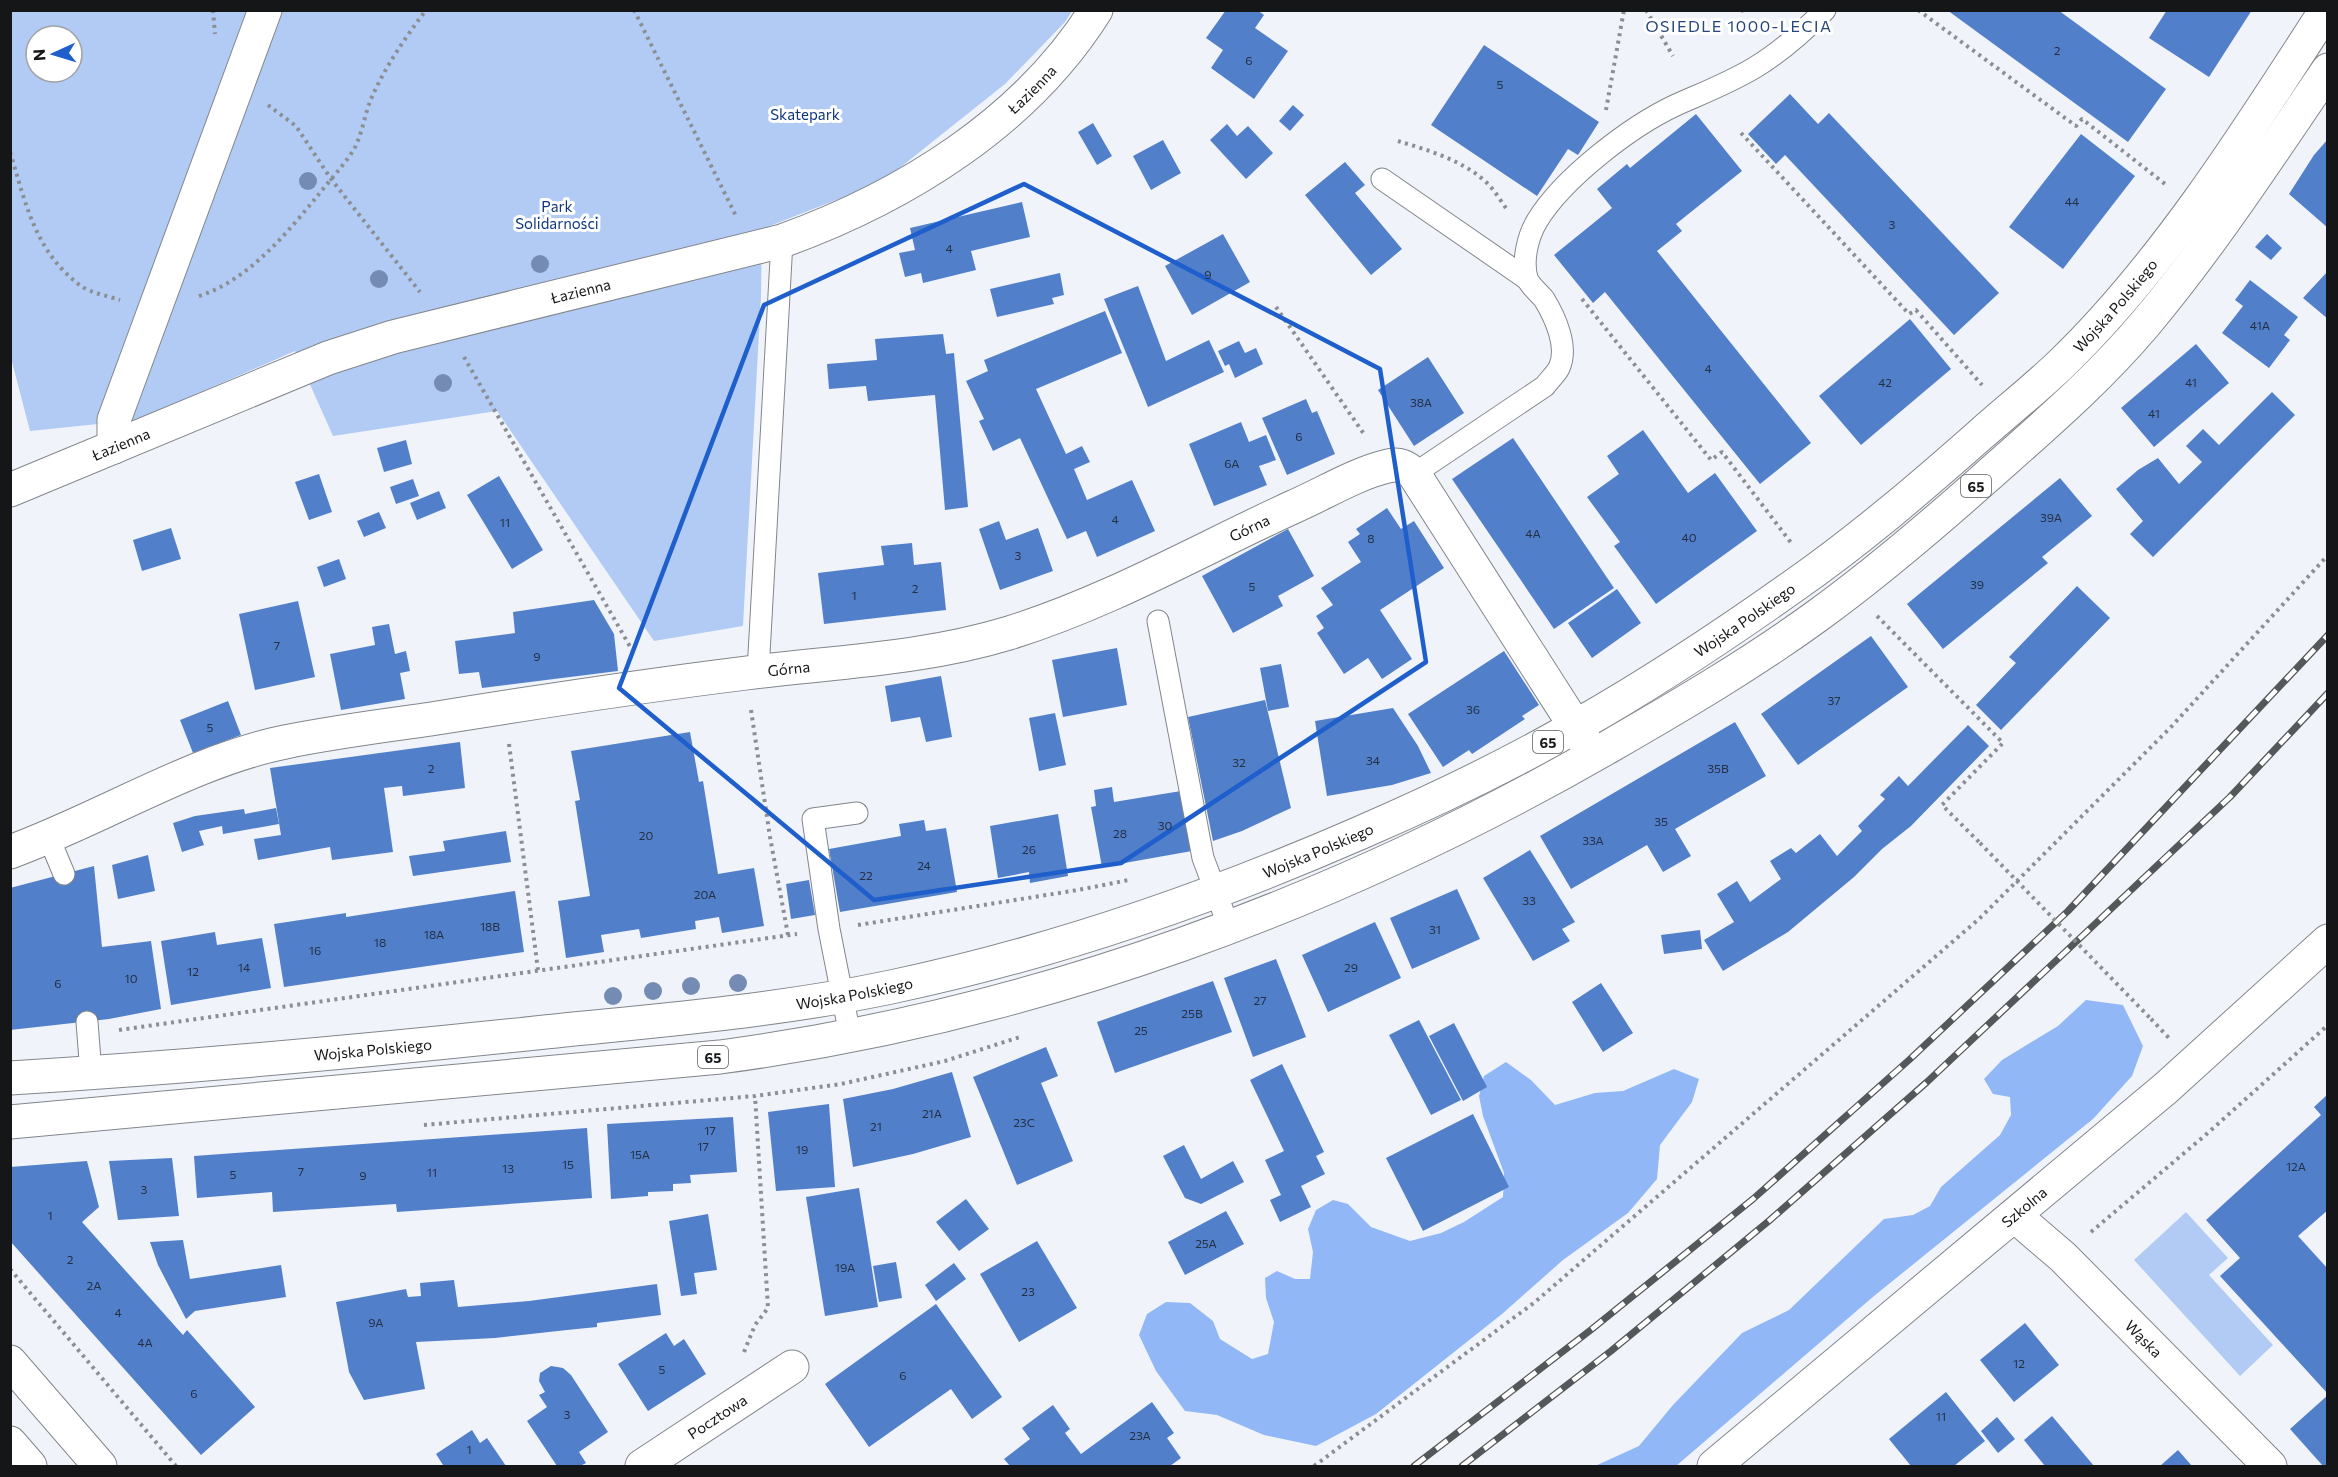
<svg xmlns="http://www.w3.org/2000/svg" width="2338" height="1477" font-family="Commissioner,sans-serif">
<rect width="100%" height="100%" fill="#f0f4fa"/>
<!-- green -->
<g fill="#b2cbf5" fill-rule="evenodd">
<path d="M10,11H1072L1065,22L1005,84L882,182L762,229L761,296L743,626L654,641L497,411L333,436L295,351L137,420L30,431L11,358ZM36,36H72V72H36Z"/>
<polygon points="2186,1212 2228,1258 2209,1275 2273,1345 2240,1376 2134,1260"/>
</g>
<!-- forest -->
<g fill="#91b7f6">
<polygon points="2086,1000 2123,1005 2143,1046 2132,1076 2093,1119 1874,1296 1676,1466 1595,1466 1639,1446 1673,1405 1742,1333 1789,1310 1884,1219 1913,1215 1930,1206 1941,1187 2000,1135 2011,1115 2010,1097 1993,1094 1984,1079 2002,1060 2058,1026"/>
<polygon points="1506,1062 1531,1080 1555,1105 1595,1093 1623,1091 1674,1069 1699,1079 1692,1102 1660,1145 1657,1179 1628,1213 1563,1260 1502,1314 1376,1414 1316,1446 1264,1435 1217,1415 1185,1411 1156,1371 1139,1335 1147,1314 1166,1302 1190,1303 1213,1321 1220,1339 1252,1359 1268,1354 1274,1322 1266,1298 1265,1278 1277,1271 1295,1279 1310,1279 1313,1252 1308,1229 1316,1210 1333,1200 1348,1204 1371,1227 1410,1241 1441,1233 1464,1222 1503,1197 1504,1173 1483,1116 1479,1096 1484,1076"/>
</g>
<!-- building -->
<g fill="#527fca">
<polygon points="1226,10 1257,10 1264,15 1255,28 1288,51 1254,99 1211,68 1223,50 1206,38"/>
<polygon points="1947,10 2058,10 2166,89 2128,142"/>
<polygon points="2167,10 2252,10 2209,77 2149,38"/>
<polygon points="1484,45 1599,122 1578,155 1568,149 1537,196 1431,125"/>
<polygon points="1790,94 1818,124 1829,113 1999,293 1954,335 1785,155 1776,164 1748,134"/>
<polygon points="1293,105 1304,115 1290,131 1279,121"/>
<polygon points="1696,114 1742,171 1676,224 1682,231 1657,251 1811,443 1760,484 1605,292 1593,303 1554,255 1612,208 1597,189 1627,164 1630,168"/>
<polygon points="1093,123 1112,156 1097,165 1078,132"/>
<polygon points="1227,124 1237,136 1248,126 1273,153 1246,179 1210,140"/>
<polygon points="2081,134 2135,176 2063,269 2009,227"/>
<polygon points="2328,139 2328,228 2289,194 2314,155"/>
<polygon points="1163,140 1181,173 1151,190 1133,156"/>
<polygon points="1345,162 1365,185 1355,193 1402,249 1371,275 1305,195"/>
<polygon points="1022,202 1030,237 971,251 976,270 923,283 921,273 905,277 899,253 915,250 910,228"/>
<polygon points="1223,234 1250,282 1192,315 1165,266"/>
<polygon points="2267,234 2282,248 2271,260 2255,247"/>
<polygon points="2328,271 2328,319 2303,298"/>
<polygon points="1060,273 1064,295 1052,298 1054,304 997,317 990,289"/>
<polygon points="2250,280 2298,317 2284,335 2290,340 2269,368 2222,333 2243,306 2235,300"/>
<polygon points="1138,286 1166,361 1209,340 1224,372 1148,407 1104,299"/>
<polygon points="1105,311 1122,353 1036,389 1066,454 1082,446 1090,462 1074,469 1087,500 1132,480 1155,531 1097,557 1086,531 1067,539 1020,438 993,451 979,421 984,419 966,381 988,371 984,360"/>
<polygon points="1910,319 1951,369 1861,445 1819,396"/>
<polygon points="943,334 946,354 954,353 968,507 945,510 935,395 868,401 866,386 829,389 827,364 877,360 875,339"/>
<polygon points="1239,341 1245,353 1256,348 1263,364 1235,378 1229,364 1225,366 1218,351"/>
<polygon points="2196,344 2229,383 2154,447 2121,408"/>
<polygon points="1428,357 1464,413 1414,446 1378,390"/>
<polygon points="2272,392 2295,415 2153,557 2130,534 2143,521 2116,489 2138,470 2158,458 2179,484 2202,462 2186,446 2203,429 2219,445"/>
<polygon points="1306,399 1312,413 1317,411 1335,454 1287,475 1262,418"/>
<polygon points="1241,422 1249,442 1266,435 1276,460 1259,466 1267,485 1214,506 1189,444"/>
<polygon points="1643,430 1688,493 1715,473 1757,531 1656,604 1614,546 1620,542 1587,497 1619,474 1607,456"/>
<polygon points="1513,438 1614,588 1554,629 1452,479"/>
<polygon points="406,440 412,464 384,472 377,448"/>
<polygon points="319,474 332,512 309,520 295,482"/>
<polygon points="499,476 543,550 512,569 467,495"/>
<polygon points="2060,478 2092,516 2042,557 2048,563 1943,649 1907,604"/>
<polygon points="413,479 419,496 396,504 390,487"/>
<polygon points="439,491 446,508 417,520 410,503"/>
<polygon points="1387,508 1401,529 1414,521 1444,568 1380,610 1412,659 1382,679 1368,658 1344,674 1317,633 1324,628 1316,616 1333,605 1321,588 1361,562 1348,542 1360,534 1356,529"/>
<polygon points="379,512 386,528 364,537 357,521"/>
<polygon points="999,521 1006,540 1038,528 1053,571 1000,590 979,529"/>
<polygon points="171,528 181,559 142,571 133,540"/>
<polygon points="1288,529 1314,576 1278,596 1283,606 1233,633 1202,576"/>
<polygon points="912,543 914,565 941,562 946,610 824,624 818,573 884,565 881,546"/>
<polygon points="339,559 346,579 324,587 317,567"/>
<polygon points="2077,586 2110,618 2001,730 1976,705 2016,663 2009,657"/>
<polygon points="1617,589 1641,623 1592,658 1568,623"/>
<polygon points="594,600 614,634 618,671 482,688 479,672 459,674 455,641 515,633 513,612"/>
<polygon points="298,601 315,677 255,690 239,614"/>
<polygon points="389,624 395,654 406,651 410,671 400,673 405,699 341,710 330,654 375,645 372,627"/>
<polygon points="1871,636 1908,687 1798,765 1761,714"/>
<polygon points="1117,648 1127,705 1063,717 1052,660"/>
<polygon points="1504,651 1539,705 1522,716 1525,719 1472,754 1469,750 1443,767 1408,714"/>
<polygon points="1281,664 1289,707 1268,711 1260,668"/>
<polygon points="941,676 952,737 926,742 920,717 891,722 885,686"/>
<polygon points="1265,700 1291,808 1242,831 1213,841 1188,717"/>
<polygon points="228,701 241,735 193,753 180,720"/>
<polygon points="1393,708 1418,746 1431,773 1392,785 1327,796 1315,721"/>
<polygon points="1055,713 1066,765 1039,771 1029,718"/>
<polygon points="1735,722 1766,776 1675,829 1691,856 1663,872 1647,845 1571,889 1540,836"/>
<polygon points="1968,725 1989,746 1911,826 1882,849 1854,877 1788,932 1723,971 1704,940 1734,922 1717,894 1737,881 1750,902 1781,879 1770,861 1791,848 1796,853 1820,834 1837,856 1862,831 1858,826 1885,799 1880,795 1899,776 1908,786"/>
<polygon points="690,732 699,782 703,781 718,874 754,868 764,926 722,933 719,917 695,921 696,929 641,938 639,929 601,935 604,952 566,958 558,901 590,896 575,801 580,800 571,751"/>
<polygon points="460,742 465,788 403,796 402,786 384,788 393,852 332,860 330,847 258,860 254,839 281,835 270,768"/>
<polygon points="1112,787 1114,802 1181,791 1192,851 1102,867 1091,807 1096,806 1094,790"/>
<polygon points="276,808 279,824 223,834 222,826 199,831 204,845 182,852 173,823 195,816 244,809 245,814"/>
<polygon points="1058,814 1068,876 1030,883 1029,872 998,878 990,826"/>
<polygon points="924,820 926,831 946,828 957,892 840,912 829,849 901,836 899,824"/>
<polygon points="506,831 511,862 413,876 409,856 445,851 443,841"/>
<polygon points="1530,850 1575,922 1562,929 1570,941 1533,961 1483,878"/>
<polygon points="148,855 155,891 118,899 112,865"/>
<polygon points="94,866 102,947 151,941 161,1009 109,1019 10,1030 10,888"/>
<polygon points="809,880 815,915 791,919 786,884"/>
<polygon points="1457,889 1480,939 1412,969 1390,918"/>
<polygon points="515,891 524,952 284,987 274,924 346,913 346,917"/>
<polygon points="1375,922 1401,978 1328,1012 1302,955"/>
<polygon points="1700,930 1702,949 1664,954 1661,935"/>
<polygon points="215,932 217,945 262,938 271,988 171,1005 161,941"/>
<polygon points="1276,959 1306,1037 1253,1057 1224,978"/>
<polygon points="1213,981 1232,1032 1115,1073 1097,1022"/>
<polygon points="1601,983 1633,1033 1603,1052 1572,1002"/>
<polygon points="1419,1020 1461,1100 1431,1115 1389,1035"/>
<polygon points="1454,1023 1487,1087 1463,1101 1429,1036"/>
<polygon points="1046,1047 1058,1076 1041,1083 1073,1161 1017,1185 973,1077"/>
<polygon points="1282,1064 1324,1152 1316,1156 1325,1174 1301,1186 1311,1207 1280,1222 1270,1200 1281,1195 1265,1160 1284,1151 1250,1080"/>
<polygon points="952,1072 971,1137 913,1154 853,1167 843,1099 893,1089"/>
<polygon points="2328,1094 2328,1210 2298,1236 2328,1269 2328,1394 2220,1276 2240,1258 2206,1220 2321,1115 2314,1107"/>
<polygon points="829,1104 835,1187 776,1191 768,1112"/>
<polygon points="1473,1114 1509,1187 1423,1231 1386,1158"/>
<polygon points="733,1117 737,1172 690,1175 691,1183 673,1184 673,1191 648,1192 648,1196 611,1199 607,1124"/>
<polygon points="587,1128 592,1198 397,1212 396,1204 273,1212 272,1192 197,1198 194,1156"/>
<polygon points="1184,1145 1201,1179 1233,1161 1244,1182 1201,1204 1185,1198 1163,1156"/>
<polygon points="172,1158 179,1216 118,1220 109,1161"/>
<polygon points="87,1161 99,1207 82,1222 183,1335 187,1330 255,1407 201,1455 10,1241 10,1167"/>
<polygon points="859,1188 878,1307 825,1316 806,1197"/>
<polygon points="966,1199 989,1229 959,1251 936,1222"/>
<polygon points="1226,1211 1244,1244 1185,1275 1168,1242"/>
<polygon points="708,1214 717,1270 694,1273 697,1294 681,1296 669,1221"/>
<polygon points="183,1240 190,1279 281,1265 286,1297 195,1311 186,1319 158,1265 150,1242"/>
<polygon points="1037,1241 1077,1308 1019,1342 980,1274"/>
<polygon points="896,1262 902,1298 879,1302 873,1266"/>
<polygon points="954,1263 966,1279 936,1301 925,1285"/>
<polygon points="454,1280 458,1307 529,1301 657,1284 661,1315 597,1323 597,1327 567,1330 495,1338 416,1342 425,1389 364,1400 349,1372 336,1302 406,1289 408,1297 421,1296 420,1283"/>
<polygon points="936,1304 1002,1397 972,1419 951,1389 869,1447 825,1384"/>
<polygon points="2025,1323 2059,1365 2014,1402 1980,1360"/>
<polygon points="666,1333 674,1346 684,1339 706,1374 648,1411 618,1364"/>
<polygon points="551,1366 563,1368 571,1375 608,1432 579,1452 586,1463 580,1466 557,1466 527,1421 547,1407 539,1395 545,1392 539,1381 540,1373"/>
<polygon points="1946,1392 1985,1441 1954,1466 1911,1466 1889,1439"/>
<polygon points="2328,1395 2328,1466 2323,1466 2290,1429"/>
<polygon points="1152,1402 1174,1433 1167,1438 1181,1458 1170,1466 1010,1466 1004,1459 1030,1439 1022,1428 1053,1405 1070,1429 1065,1433 1081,1454"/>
<polygon points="2052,1416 2094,1466 2045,1466 2024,1440"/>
<polygon points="1997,1417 2015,1439 1998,1453 1981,1431"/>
<polygon points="472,1430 480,1443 487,1438 506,1466 441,1466 443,1465 436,1454"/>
<polygon points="2178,1450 2192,1466 2160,1466"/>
</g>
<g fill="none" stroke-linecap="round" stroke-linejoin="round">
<!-- lane casing -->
<g stroke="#82868b" stroke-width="23">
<g id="lane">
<polyline points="1382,179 1527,279"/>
<path d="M1414,474L1545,386C1549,380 1556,374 1559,368C1569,347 1555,317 1544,299C1539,293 1529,285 1527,278C1522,260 1528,236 1537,221C1563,178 1631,126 1676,105C1703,93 1729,83 1754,68C1781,52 1803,32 1825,10"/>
<polyline points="1158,621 1203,858 1229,927"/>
<polyline points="758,672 782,241"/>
<polyline points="49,838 64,874"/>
<polyline points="87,1022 91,1073"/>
<polyline points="850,1035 829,929 813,819 857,813"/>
</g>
</g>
<!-- street casing -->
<g stroke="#82868b" stroke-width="35">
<g id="street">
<polyline points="114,447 114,420 265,10"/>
<path id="s1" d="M10,490L328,358L393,337L782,241C904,197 1026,122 1096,10"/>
<path id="s2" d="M10,852C101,819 192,761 285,742C333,732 382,726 431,719C536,702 641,686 746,673C834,662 924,659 1009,633C1109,602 1199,550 1293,507C1323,494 1357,473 1388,466C1399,463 1406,467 1414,474L1591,751"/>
<path id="s3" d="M2015,1216L2063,1257L2270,1466"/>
<path id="s4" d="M642,1466L792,1367"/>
<path id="s5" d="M1714,1466L2166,1088L2328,941"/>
</g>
</g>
<!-- secondary casing -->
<g stroke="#82868b" stroke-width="35">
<g id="secondary">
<polyline points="10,1362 100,1466"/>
<polyline points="10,1443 30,1466"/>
</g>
</g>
<!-- primary casing -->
<g stroke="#82868b" stroke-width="35">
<g id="primary">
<path id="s6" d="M10,1078C189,1067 367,1051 545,1032C661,1020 777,1011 891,987C1053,953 1211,898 1362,832C1436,800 1509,765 1578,725C1652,683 1723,636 1792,587C1858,541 1920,488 1980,435C2007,411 2035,389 2061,364C2163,266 2249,130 2326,10"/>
<path d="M10,1122L720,1057C1035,1015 1336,904 1610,746C1681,705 1751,664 1817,616C1875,574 1930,527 1983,480C2039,430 2097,381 2145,324C2212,244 2269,156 2328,70"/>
</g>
</g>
<!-- path -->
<g stroke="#8b8e92" stroke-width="4" stroke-dasharray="3 4.5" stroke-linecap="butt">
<polyline points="213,10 215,34"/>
<polyline points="634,10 736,216"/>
<polyline points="1646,10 1673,56"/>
<polyline points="1741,10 1747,12"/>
<polyline points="1918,10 2076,126 2082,119 2165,184"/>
<polyline points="268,105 296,126 331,179 420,292"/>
<polyline points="1606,110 1624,10"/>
<polyline points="1741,133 1909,314 1916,310 1982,385"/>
<path d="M1398,141C1428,150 1465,161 1488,184C1496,192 1502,203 1508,211"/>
<path d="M10,152C26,204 35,252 81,286C91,293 108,296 120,300"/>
<path d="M199,296C249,280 287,233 319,194C330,180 343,166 353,151C362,136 364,116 371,99C385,67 405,38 426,10"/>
<polyline points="1582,299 1711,460 1722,452 1792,544"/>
<polyline points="1276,307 1364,434"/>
<polyline points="464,357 632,650"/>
<polyline points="1877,616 2003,743 1942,805 1980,843"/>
<polyline points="751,710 770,837 788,935"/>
<polyline points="509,744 538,970"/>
<polyline points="858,925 1078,890 1129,880"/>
<polyline points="2151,1019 2169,1038"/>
<polyline points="119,1030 797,934"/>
<polyline points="424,1125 755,1096 841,1084 945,1061 1023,1036"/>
<polyline points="2091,1232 2209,1132 2328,1025"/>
<polyline points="10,1269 176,1466"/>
<polyline points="744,1352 755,1325 768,1308 755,1096"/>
<polyline points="1314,1466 1535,1302 1979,919 2171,727 2328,555"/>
</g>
<!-- lane -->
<use href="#lane" stroke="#fff" stroke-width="21"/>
<!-- street -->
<use href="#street" stroke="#fff" stroke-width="33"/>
<!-- secondary -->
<use href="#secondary" stroke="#fff" stroke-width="33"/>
<!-- primary -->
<use href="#primary" stroke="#fff" stroke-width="33"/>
<!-- rail casing -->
<g stroke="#55585b" stroke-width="7">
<g id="rail">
<polyline points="1414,1466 1592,1329 1753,1199 1909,1060 2068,911 2328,635"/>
<polyline points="1462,1466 1611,1351 1770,1220 1927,1082 2230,797 2328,693"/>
</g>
</g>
<!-- rail -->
<use href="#rail" stroke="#fff" stroke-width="4.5" stroke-dasharray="14" stroke-linecap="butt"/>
<!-- path-bridge -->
<polyline stroke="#8b8e92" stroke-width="4" stroke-dasharray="3 4.5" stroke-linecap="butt" points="1980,843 2151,1019"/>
</g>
<!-- trees -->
<g fill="#748cb4">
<circle cx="308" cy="181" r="9"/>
<circle cx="540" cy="264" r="9"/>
<circle cx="379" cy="279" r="9"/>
<circle cx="443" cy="383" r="9"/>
<circle cx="738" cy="983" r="9"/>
<circle cx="691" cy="986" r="9"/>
<circle cx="653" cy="991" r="9"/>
<circle cx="613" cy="996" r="9"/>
</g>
<!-- marked area -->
<path fill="none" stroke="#1e5fcb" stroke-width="4.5" stroke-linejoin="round" d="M1024,184L1380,369L1426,662L1121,863L874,900L619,688L764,305Z"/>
<g text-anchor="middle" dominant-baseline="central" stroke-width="6" stroke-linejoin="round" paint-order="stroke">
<!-- number labels -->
<g font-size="12" fill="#243044">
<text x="2057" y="50">2</text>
<text x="1249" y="60">6</text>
<text x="1500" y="84">5</text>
<text x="2072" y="201">44</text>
<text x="1892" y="224">3</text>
<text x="949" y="248">4</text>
<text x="1208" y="274">9</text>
<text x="2260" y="325">41A</text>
<text x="1708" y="368">4</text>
<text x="1885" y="382">42</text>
<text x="2191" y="382">41</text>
<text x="1421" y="402">38A</text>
<text x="2154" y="413">41</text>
<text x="1299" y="436">6</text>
<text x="1232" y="463">6A</text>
<text x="2051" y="517">39A</text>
<text x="1115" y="519">4</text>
<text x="505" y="522">11</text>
<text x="1533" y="533">4A</text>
<text x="1689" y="537">40</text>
<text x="1371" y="538">8</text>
<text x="1018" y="555">3</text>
<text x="1977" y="584">39</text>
<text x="1252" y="586">5</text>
<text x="915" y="588">2</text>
<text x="854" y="595">1</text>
<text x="277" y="645">7</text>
<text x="537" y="656">9</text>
<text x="1834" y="700">37</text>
<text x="1473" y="709">36</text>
<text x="210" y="727">5</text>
<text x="1373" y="760">34</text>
<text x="1239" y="762">32</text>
<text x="431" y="768">2</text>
<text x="1718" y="768">35B</text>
<text x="1661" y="821">35</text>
<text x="1165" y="825">30</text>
<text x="1120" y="833">28</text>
<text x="646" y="835">20</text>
<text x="1593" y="840">33A</text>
<text x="1029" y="849">26</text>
<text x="924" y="865">24</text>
<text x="866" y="875">22</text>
<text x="705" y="894">20A</text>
<text x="1529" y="900">33</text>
<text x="490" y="926">18B</text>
<text x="1435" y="929">31</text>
<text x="434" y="934">18A</text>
<text x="380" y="942">18</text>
<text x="315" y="950">16</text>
<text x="244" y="967">14</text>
<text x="1351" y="967">29</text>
<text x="193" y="971">12</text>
<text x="131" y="978">10</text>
<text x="58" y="983">6</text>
<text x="1260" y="1000">27</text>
<text x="1192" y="1013">25B</text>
<text x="1141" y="1030">25</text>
<text x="932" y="1113">21A</text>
<text x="1024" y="1122">23C</text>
<text x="876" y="1126">21</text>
<text x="710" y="1130">17</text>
<text x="703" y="1146">17</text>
<text x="802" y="1149">19</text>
<text x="640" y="1154">15A</text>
<text x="568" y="1164">15</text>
<text x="2296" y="1166">12A</text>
<text x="508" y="1168">13</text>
<text x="301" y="1171">7</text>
<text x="432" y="1172">11</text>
<text x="233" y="1174">5</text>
<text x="363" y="1175">9</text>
<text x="144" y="1189">3</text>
<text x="50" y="1215">1</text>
<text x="1206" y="1243">25A</text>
<text x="70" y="1259">2</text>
<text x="845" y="1267">19A</text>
<text x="94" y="1285">2A</text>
<text x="1028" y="1291">23</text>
<text x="118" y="1312">4</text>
<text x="376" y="1322">9A</text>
<text x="145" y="1342">4A</text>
<text x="2019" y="1363">12</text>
<text x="662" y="1369">5</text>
<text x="903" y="1375">6</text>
<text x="194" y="1393">6</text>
<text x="567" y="1414">3</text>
<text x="1941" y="1416">11</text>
<text x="1140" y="1435">23A</text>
<text x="469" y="1449">1</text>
</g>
<!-- shield labels -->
<g fill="#fff" stroke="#5a5c5d" stroke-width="1.5">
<rect x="1961" y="475" width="30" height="22" rx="4.5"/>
<rect x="1533" y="731" width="30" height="22" rx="4.5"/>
<rect x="698" y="1046" width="30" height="22" rx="4.5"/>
</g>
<g font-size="14" font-weight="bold" fill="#141618">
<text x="1976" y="486">65</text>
<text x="1548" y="742">65</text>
<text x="713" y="1057">65</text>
</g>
<!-- street labels -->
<g font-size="15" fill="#141618" stroke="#fff">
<text stroke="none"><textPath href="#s1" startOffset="1108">Łazienna</textPath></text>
<text stroke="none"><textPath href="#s1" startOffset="606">Łazienna</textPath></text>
<text stroke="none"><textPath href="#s6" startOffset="2308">Wojska Polskiego</textPath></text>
<text stroke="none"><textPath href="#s1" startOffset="120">Łazienna</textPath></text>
<text stroke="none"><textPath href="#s2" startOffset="1292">Górna</textPath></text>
<text stroke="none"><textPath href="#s6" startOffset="1821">Wojska Polskiego</textPath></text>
<text stroke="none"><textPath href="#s2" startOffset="806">Górna</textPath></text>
<text stroke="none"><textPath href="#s6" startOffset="1335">Wojska Polskiego</textPath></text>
<text stroke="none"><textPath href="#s6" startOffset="849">Wojska Polskiego</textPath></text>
<text stroke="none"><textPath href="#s6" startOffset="364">Wojska Polskiego</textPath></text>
<text stroke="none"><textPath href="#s5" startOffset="404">Szkolna</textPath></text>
<text stroke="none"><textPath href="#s3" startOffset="178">Wąska</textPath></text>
<text stroke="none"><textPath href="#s4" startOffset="90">Pocztowa</textPath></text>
</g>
<!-- park labels -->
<g font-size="15" fill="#0e377b" stroke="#fff">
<text x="805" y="114">Skatepark</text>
<text x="557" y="206">Park<tspan x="557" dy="17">Solidarności</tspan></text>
</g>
<!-- neighbourhood labels -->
<g font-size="16" letter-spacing="1.5" fill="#26467d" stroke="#fff">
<text x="1739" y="25">OSIEDLE 1000-LECIA</text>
</g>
</g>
<!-- border -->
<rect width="2338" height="1477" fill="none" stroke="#141618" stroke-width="24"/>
<!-- north arrow -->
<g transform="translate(54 54) rotate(266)"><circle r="28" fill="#ffffff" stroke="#a1a2a3" stroke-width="1.5"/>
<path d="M0-4.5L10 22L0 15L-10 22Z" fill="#1e5fcb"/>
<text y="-9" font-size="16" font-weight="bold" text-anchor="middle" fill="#141618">N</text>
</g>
</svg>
